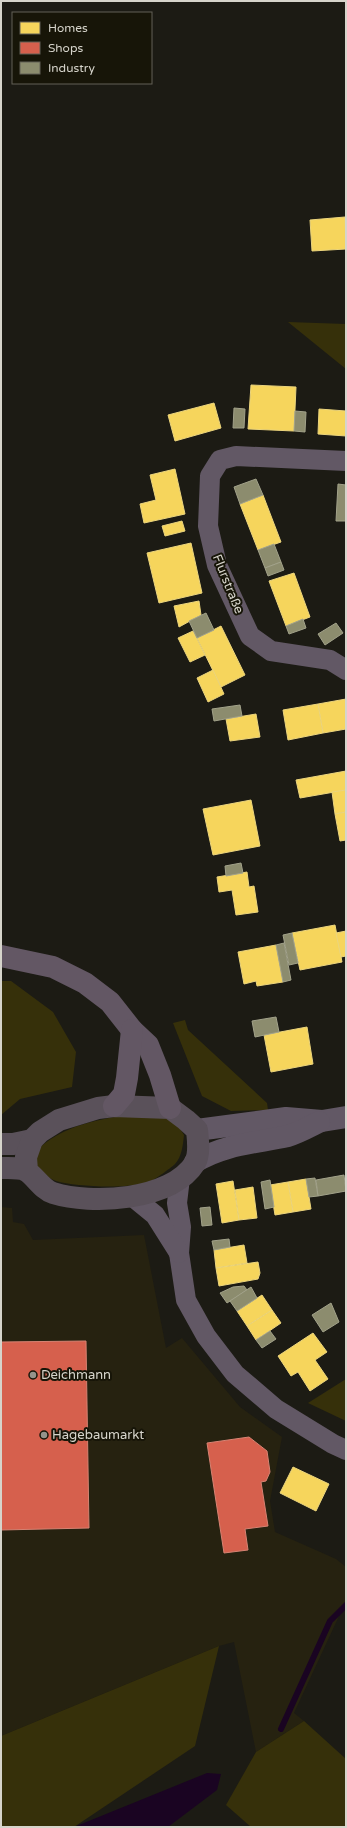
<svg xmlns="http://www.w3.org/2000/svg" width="347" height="1828" font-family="'Varela Round',sans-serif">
<rect width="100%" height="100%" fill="#1c1b14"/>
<!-- built -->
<polygon fill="#262210" points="1,1207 12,1208 13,1222 24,1224 33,1240 144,1235 166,1348 182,1338 240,1407 282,1437 270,1501 275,1532 336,1559 346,1567 346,1601 294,1713 304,1721 256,1752 234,1642 219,1646 1,1736"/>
<!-- green -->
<g fill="#36300a">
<polygon points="288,322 346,324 346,369"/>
<polygon points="1,981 11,981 53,1012 76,1052 72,1087 20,1099 1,1115"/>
<polygon points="185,1020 188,1030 267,1103 268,1110 231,1111 202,1096 173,1023"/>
<path d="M138,1114C158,1116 173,1115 184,1135C183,1144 182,1157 175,1164C172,1167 157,1178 153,1180C133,1190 77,1187 56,1181C48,1178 41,1172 35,1167V1152C62,1125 101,1118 138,1114Z"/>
<polygon points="346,1379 346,1421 308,1403"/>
<polygon points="219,1646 195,1746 74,1827 1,1827 1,1736"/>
<polygon points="304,1721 346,1759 346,1827 251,1827 226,1805 256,1752"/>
</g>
<!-- water -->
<polygon fill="#1a0422" points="207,1773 221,1774 217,1790 168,1827 74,1827"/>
<!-- homes -->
<g fill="#f6d55c" stroke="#ecd57d">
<polygon points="345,217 346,249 312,251 310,220"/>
<polygon points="251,385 296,387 294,431 248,429"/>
<polygon points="214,403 221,428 175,441 168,415"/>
<polygon points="319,409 346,411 346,436 318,434"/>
<polygon points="175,469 185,514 144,523 140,504 156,500 150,475"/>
<polygon points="263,495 281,542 258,550 240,504"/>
<polygon points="182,521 185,531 165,536 162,526"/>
<polygon points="191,543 202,593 159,603 147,553"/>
<polygon points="294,573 310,617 286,626 269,581"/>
<polygon points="199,601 201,615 179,627 174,606"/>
<polygon points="221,626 245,675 221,687 197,638"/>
<polygon points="193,631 205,655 190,662 178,638"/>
<polygon points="213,670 224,694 208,702 197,678"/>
<polygon points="346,699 346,729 323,733 318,704"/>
<polygon points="318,704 323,733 288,740 283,710"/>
<polygon points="256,714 260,737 230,741 226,719"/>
<polygon points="346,771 346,790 300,798 296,780"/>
<polygon points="346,790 346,812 335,814 332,792"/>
<polygon points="251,800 260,846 213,855 203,809"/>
<polygon points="346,812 346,840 340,841 335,814"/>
<polygon points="247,872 249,887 254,886 258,912 236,915 232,890 219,892 217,877"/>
<polygon points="335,925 342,962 300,970 292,933"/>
<polygon points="346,931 346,956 341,957 336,933"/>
<polygon points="276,945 283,982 257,986 256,981 244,984 238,952"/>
<polygon points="307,1027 313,1064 271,1072 264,1035"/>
<polygon points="306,1179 311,1209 293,1212 288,1182"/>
<polygon points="233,1181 239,1220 222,1223 216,1184"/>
<polygon points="288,1182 293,1212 275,1215 270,1185"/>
<polygon points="253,1187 257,1218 239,1220 235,1190"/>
<polygon points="244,1245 247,1263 216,1268 214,1250"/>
<polygon points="258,1262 260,1273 258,1279 219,1286 216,1268"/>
<polygon points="262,1295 272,1310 247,1326 237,1311"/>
<polygon points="272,1310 281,1323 256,1340 247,1326"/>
<polygon points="313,1333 327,1352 315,1360 328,1379 310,1391 298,1372 291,1376 278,1356"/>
<polygon points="293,1467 329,1484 316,1511 280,1493"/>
</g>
<!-- shops -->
<g fill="#d6604d" stroke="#d68373">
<polygon points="86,1341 89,1528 1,1530 1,1342"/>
<polygon points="249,1437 267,1451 270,1472 266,1481 261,1482 268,1526 245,1529 248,1550 224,1553 207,1443"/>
</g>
<!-- industry -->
<g fill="#8c8c6e" stroke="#a2a28a">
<polygon points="234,408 245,409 244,428 233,428"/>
<polygon points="295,411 306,412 305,432 294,431"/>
<polygon points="256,479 263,495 240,504 234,487"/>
<polygon points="338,484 346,485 346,521 336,521"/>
<polygon points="274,544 281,562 265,568 258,550"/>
<polygon points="281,562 284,570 268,576 265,568"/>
<polygon points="206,613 214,630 197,638 189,621"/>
<polygon points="303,619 306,628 289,634 286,626"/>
<polygon points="336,623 343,633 325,645 318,634"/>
<polygon points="240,705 242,716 214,721 212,709"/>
<polygon points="241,863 243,873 226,876 225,866"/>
<polygon points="292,933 298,963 289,965 283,935"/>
<polygon points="284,943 291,980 283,982 276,945"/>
<polygon points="276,1017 279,1032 255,1037 252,1021"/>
<polygon points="344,1175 346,1191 318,1196 316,1180"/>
<polygon points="315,1178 318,1196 309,1197 306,1179"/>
<polygon points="270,1180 274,1207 265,1209 261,1182"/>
<polygon points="210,1207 212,1225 202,1226 200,1208"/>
<polygon points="229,1239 230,1247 214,1250 212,1241"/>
<polygon points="244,1286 247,1290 227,1303 220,1293 233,1287"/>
<polygon points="251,1287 257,1298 237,1311 230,1301"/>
<polygon points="331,1303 339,1322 323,1332 312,1315"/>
<polygon points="270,1331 276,1339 262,1348 256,1340"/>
</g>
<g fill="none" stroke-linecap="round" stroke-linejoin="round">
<!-- stream -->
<polyline stroke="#1a0422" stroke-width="6" points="281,1729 330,1621 346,1605"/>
<!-- minor -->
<g stroke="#625865" stroke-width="20">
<polyline points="346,461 236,456 220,460 210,476 208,526 217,565 250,636 271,651 330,660 346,670"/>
<polyline points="180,1178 177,1203 181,1227 179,1253 186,1300 206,1336 235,1374 276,1409 333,1444 346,1450"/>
<polyline points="133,1197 155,1215 179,1253"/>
</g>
<!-- tertiary -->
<g stroke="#625865" stroke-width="22">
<polyline points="197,1130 286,1118 322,1121 346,1117"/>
<path d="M195,1162C224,1144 256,1143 288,1136C298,1133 309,1127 319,1122"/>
</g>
<!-- secondary -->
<g stroke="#5a515a" stroke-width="22">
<polyline points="1,1144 13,1144 32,1140"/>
<path d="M1,1168C8,1168 22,1167 28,1172C36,1178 43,1190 53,1193C91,1205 171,1201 195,1163C200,1154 198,1140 197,1130L186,1120L170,1108L114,1106L98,1108L59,1120L40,1132L32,1140L26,1157L27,1171"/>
</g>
<!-- primary -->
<g stroke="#635764" stroke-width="22">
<polyline points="1,956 53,967 85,983 110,1002 132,1030 148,1045 160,1075 170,1108"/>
<polyline points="114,1106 124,1094 127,1078 132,1030"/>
</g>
</g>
<!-- markers -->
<g fill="#95938b" stroke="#171508" stroke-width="1.5">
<circle cx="33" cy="1375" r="4"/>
<circle cx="44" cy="1435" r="4"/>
</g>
<g text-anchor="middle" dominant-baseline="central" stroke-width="4" stroke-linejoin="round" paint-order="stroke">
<!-- street labels -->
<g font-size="13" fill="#d6d4cb" stroke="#171508">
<text transform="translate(228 584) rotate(68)">Flurstraße</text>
</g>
<!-- poi labels -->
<g font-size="13" fill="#d6d4cb" stroke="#171508" text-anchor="start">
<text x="41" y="1375">Deichmann</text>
<text x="52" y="1435">Hagebaumarkt</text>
</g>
</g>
<!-- border -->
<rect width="347" height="1828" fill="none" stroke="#d6d4cb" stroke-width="4"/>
<!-- legend -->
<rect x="12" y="12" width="140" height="72" fill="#171508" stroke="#636156"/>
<rect x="20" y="22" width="20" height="12" fill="#f6d55c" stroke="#636156"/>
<text x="48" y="32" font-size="12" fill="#d6d4cb">Homes</text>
<rect x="20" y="42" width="20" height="12" fill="#d6604d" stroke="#636156"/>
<text x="48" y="52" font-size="12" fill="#d6d4cb">Shops</text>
<rect x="20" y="62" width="20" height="12" fill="#8c8c6e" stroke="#636156"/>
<text x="48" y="72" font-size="12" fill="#d6d4cb">Industry</text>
</svg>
